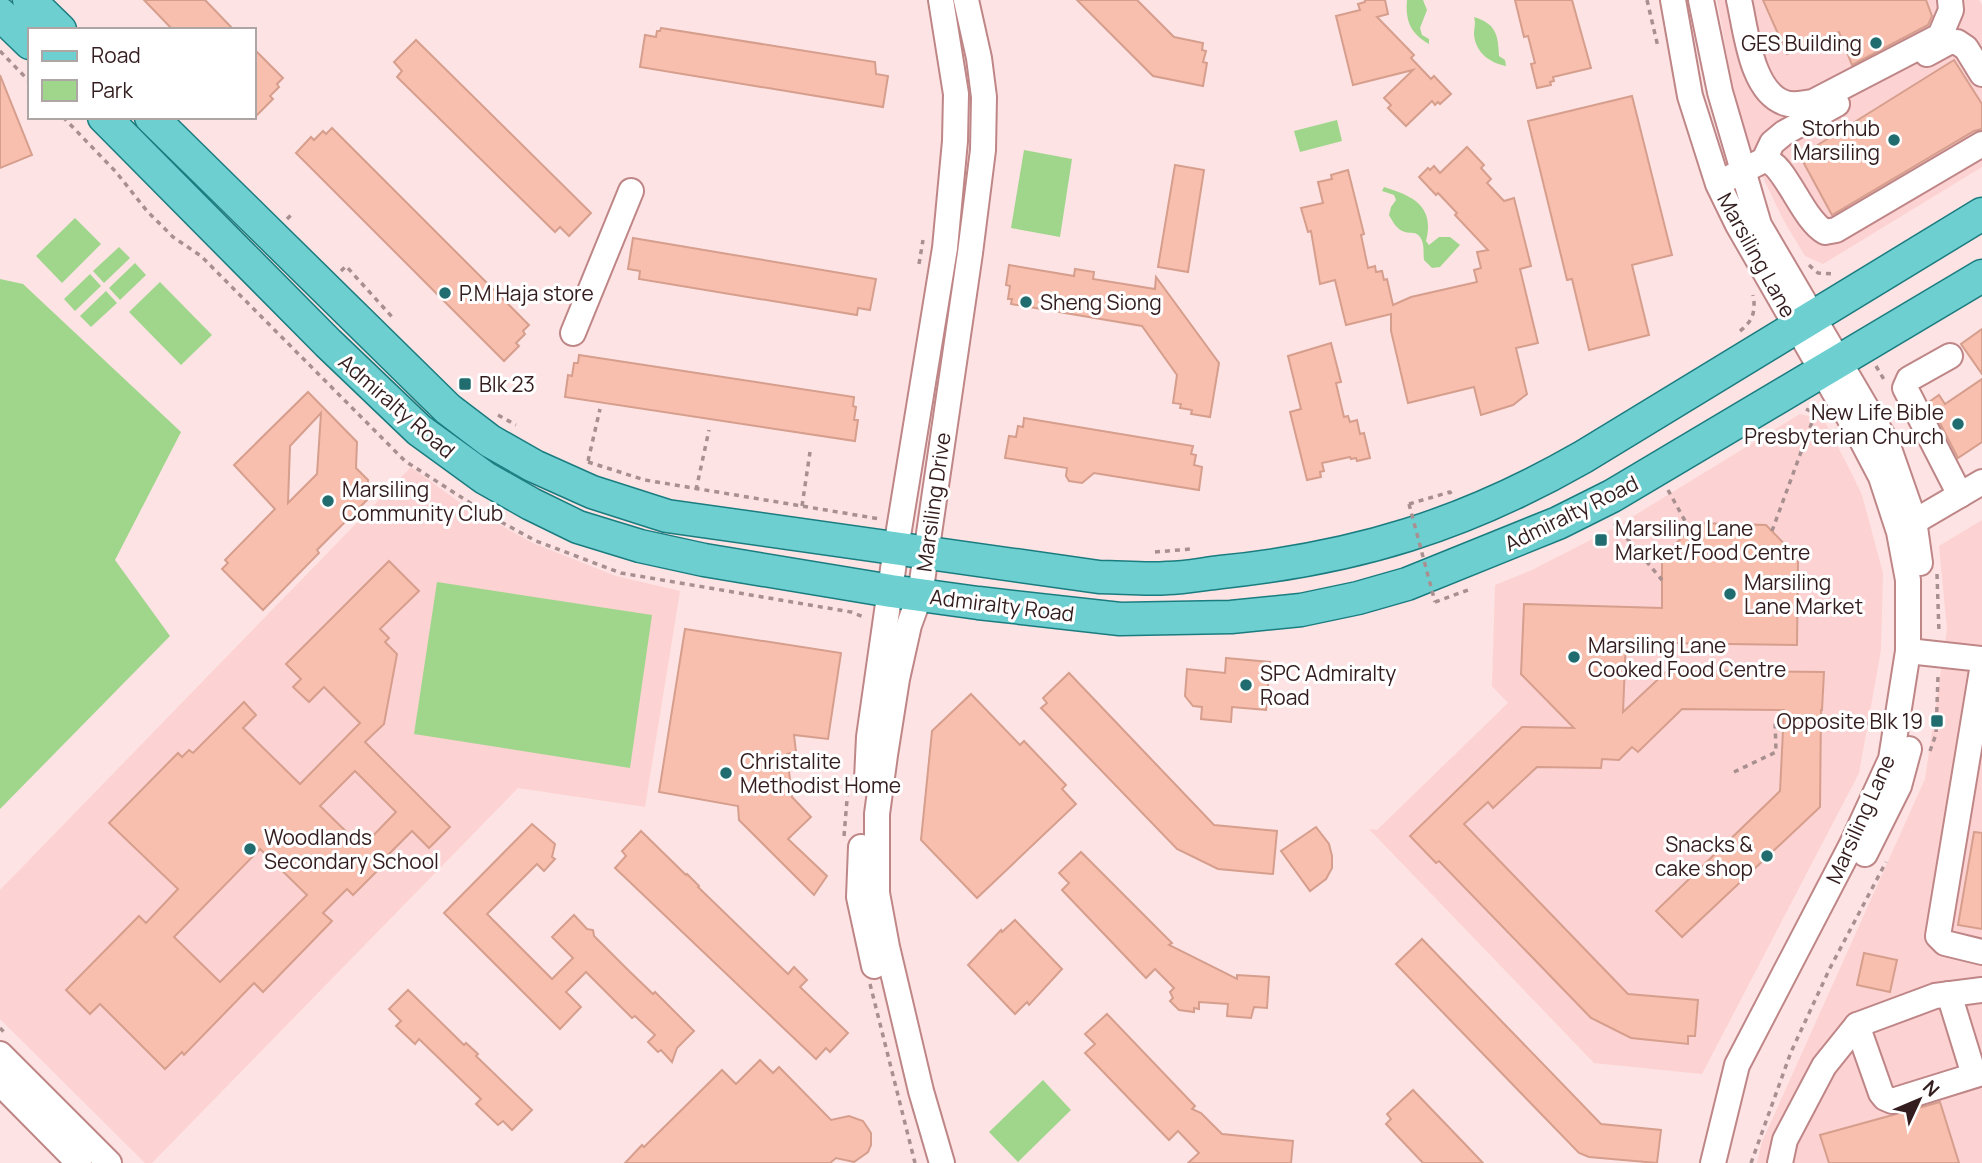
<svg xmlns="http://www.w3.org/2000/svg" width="1982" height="1163" font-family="Manrope,sans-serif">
<rect width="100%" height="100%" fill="#fde3e3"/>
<!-- built -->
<g fill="#fdd2d2">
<polygon points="1717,0 1979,0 1982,5 1982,167 1823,264 1805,256 1784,221 1750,151 1735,100"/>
<polygon points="1800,414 1824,420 1851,472 1862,495 1883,573 1881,650 1859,773 1702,1074 1594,1063 1369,829 1377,830 1508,703 1492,686 1495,585 1532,570 1614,528"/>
<polygon points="411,467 459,502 533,543 616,576 680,591 645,807 518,788 152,1163 145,1163 0,1019 0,890"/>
<polygon points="1982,520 1982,1163 1757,1163 1762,1142 1925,779 1947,629 1939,546"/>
</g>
<!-- green -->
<g fill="#a0d68c">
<path d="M1407,0H1423L1427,10L1420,28L1422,35L1429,39V44C1411,34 1405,21 1407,0Z"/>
<path d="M1474,17C1496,24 1498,34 1499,56L1505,60L1506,66C1490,63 1476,53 1474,35C1474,28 1476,24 1474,17Z"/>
<polygon points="1337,120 1342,141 1300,152 1294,131"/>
<polygon points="1024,150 1072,159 1060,237 1011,228"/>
<path d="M1384,187C1413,196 1435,206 1426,241L1429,245L1439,237H1450L1460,245L1440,267L1432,268L1424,260C1423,253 1425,244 1420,237C1416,231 1411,234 1405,232C1397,230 1393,222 1389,215L1391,207L1396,200L1394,195L1382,191Z"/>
<polygon points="75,218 101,244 62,283 36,256"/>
<polygon points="119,247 130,258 104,283 93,271"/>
<polygon points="135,263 146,275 120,300 109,288"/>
<polygon points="90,274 101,286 75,311 64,299"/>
<polygon points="0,279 23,284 181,432 115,560 170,636 0,809"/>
<polygon points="160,282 212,335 181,365 129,312"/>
<polygon points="106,291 117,303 91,327 80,316"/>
<polygon points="437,582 652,615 630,768 414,734"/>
<polygon points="1043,1080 1071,1110 1018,1162 989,1132"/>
</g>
<!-- building -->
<g fill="#f9bfae" stroke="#d69e8d" stroke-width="2" fill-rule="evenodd">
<polygon points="144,0 205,0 234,30 173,30"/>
<polygon points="1077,0 1137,0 1174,37 1203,43 1202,50 1206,51 1203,62 1207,63 1203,86 1153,76"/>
<polygon points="1365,0 1385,0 1388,14 1377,17 1414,55 1411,58 1431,79 1434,76 1451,94 1440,104 1438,102 1435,105 1432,101 1406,126 1388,108 1391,105 1384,98 1413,70 1353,85 1336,16 1360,10 1358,4 1365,2"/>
<polygon points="1515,0 1572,0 1591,68 1553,77 1554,81 1550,82 1551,85 1537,88 1531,64 1535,63 1528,36 1524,37"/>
<polygon points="1763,0 1926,0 1932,16 1928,25 1852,65 1839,32 1787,54"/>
<polygon points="661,28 875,62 876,74 888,76 883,107 640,67 645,35 656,37 657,31 660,31"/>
<polygon points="416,40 591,213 569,236 560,227 555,232 397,77 402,71 394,62"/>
<polygon points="254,49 283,78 277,84 279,87 270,96 273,99 254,118"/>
<polygon points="1954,60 1982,104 1982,129 1974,131 1832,215 1800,156"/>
<polygon points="0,75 32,155 0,168"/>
<polygon points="1632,96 1672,255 1632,265 1649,335 1589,350 1572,279 1567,280 1528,121"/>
<polygon points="332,128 529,325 523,331 525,334 516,343 519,346 504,361 296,153 311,137 314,140 323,131 326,134"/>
<polygon points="1467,147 1484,165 1481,168 1491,179 1487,183 1504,201 1514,198 1531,266 1520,269 1538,343 1516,348 1527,394 1513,405 1481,415 1474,387 1408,403 1391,331 1391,314 1346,325 1335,280 1320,284 1311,231 1308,232 1301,208 1323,203 1318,182 1332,179 1331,175 1348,170 1364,234 1361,235 1368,268 1375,266 1376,272 1382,271 1384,280 1387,279 1393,305 1411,297 1477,282 1474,270 1481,268 1477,252 1488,250 1455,215 1457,213 1438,193 1436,195 1419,177 1428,168 1430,170 1434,166 1440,173"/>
<polygon points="1175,165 1204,170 1188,272 1158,267"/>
<polygon points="633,238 876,279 870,310 858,308 857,315 639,279 640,271 628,269"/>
<polygon points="1009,265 1074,276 1075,269 1094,272 1093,279 1155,289 1156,277 1219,363 1210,417 1191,414 1192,410 1180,408 1181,404 1173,403 1177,375 1142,326 1011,304 1012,299 1008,299 1010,286 1006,285"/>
<polygon points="1982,329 1982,374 1961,344"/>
<polygon points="1331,343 1341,382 1336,383 1344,417 1348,416 1350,422 1357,420 1360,434 1364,433 1370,458 1357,461 1356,458 1351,459 1350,457 1322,463 1324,471 1320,472 1321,477 1307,480 1290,412 1301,409 1288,356"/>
<polygon points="579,355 854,397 853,406 856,407 854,420 858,420 855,441 565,397 568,375 572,376 574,363 578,363"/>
<polygon points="1982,379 1982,442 1958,458 1929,402 1939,395 1945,404"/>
<path d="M308,392L357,442L356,468L368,480L367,500L317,550L319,553L263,610L222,569L228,563L225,560L275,509L234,465ZM321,413L317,474L288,503L290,446Z"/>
<polygon points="1024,418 1193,446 1191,454 1196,455 1194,465 1202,467 1199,490 1094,473 1082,483 1069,481 1066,476 1067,468 1005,458 1009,436 1016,437 1018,426 1023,427"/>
<polygon points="1697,523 1766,525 1798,558 1797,645 1661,643 1661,640 1626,639 1623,712 1668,670 1824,672 1822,710 1821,710 1820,807 1682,937 1656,911 1780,791 1784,710 1682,709 1638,752 1632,747 1619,760 1602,759 1601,768 1537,767 1493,808 1488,802 1464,824 1628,994 1698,1000 1695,1036 1688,1036 1688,1044 1631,1038 1591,1018 1439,861 1436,863 1410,836 1522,727 1574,728 1521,674 1524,604 1662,608 1662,557"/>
<path d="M389,561L419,591L380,629L389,638L385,642L397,654L384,724L365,742L450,827L429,848L412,831L380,863L382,866L353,895L347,889L323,913L332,921L263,992L254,983L184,1055L182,1052L165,1069L100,1004L90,1014L66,990L139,916L146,923L178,889L109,823L178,753L182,757L189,750L193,753L244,702L256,715L243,728L300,784L360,723L324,687L309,702L293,687L301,679L286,664ZM355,771L396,812L362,847L320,806ZM260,849L307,895L220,982L174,937Z"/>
<polygon points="685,629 841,653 828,739 794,735 796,752 787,754 792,797 811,817 788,839 827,876 814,895 739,820 738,806 659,792"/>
<polygon points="1226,658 1270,662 1266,710 1232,707 1231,722 1201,719 1202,707 1193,706 1185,696 1187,669 1225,673"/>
<polygon points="1069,673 1214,825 1277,831 1273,874 1218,869 1177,849 1041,708 1047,703 1043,698"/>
<polygon points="971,694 1020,745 1024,741 1066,785 1062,789 1076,804 977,898 921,840 932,731"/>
<polygon points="532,824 555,844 552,857 555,859 544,871 537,864 487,914 552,979 573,958 552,937 574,915 587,929 593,930 594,936 626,968 653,994 655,992 694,1031 677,1048 672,1062 661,1050 658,1052 648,1042 655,1035 635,1016 632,1018 586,972 566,992 581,1007 560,1029 444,913"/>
<polygon points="1316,827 1329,844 1332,856 1332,868 1326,879 1310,891 1281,851"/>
<polygon points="641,831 686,875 687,874 699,886 698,887 788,974 794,967 807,980 800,987 848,1033 830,1052 826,1048 816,1059 615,868 626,856 622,851"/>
<polygon points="1974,832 1982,833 1982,929 1958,925"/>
<polygon points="1081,852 1172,943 1169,945 1237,979 1237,975 1269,977 1267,1008 1254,1007 1251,1018 1227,1016 1228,1004 1199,1002 1199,1009 1194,1008 1194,1012 1179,1010 1170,1001 1173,998 1170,992 1174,988 1155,969 1146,978 1062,890 1069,883 1059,873"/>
<polygon points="1015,920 1062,969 1029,1005 1027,1002 1015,1014 968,965 1001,930 1002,932"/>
<polygon points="1422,939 1601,1124 1661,1130 1657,1163 1589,1157 1579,1153 1396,964"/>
<polygon points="1864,953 1897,960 1890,992 1857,985"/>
<polygon points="408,990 464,1045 466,1043 478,1054 476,1056 532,1110 512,1130 503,1121 498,1125 476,1104 481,1099 419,1039 415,1044 396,1026 401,1021 389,1009"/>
<polygon points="1107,1014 1195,1106 1192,1109 1201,1113 1222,1134 1293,1141 1291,1163 1188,1163 1199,1153 1178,1131 1169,1140 1085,1053 1095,1044 1085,1034"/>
<polygon points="760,1060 773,1073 779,1067 831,1120 849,1116 863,1121 871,1133 871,1145 868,1152 854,1162 836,1158 830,1163 625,1163 642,1145 644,1147 722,1070 736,1084"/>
<polygon points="1413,1090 1463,1142 1483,1163 1423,1163 1386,1124 1391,1119 1387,1114"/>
<polygon points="1940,1102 1959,1163 1829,1163 1820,1135"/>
</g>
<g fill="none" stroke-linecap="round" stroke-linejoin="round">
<!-- minor casing -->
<g stroke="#bf8687" stroke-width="28">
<g id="minor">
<polyline points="1673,0 1690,96 1718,184 1738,225 1859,435 1881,477 1899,532 1908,580 1908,651 1891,759 1852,844 1737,1065 1713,1163"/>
<polyline points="1701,0 1720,92 1759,225 1887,443 1914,520 1920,563"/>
<path d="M1739,0C1746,30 1751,92 1785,103C1794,106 1803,103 1813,102L1940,36L1951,10L1950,0"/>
<polyline points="1927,54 1949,42 1957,42 1966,48 1982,74"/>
<path d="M1764,160C1785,162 1801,218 1825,232L1836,230L1982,144"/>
<polyline points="1731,177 1764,160 1772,143 1784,133 1837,104"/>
<polyline points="573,333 631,191"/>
<polyline points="1950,356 1909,379 1905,388 1960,495"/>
<polyline points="1902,529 1982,482"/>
<polyline points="1908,651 1982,659"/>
<polyline points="1982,670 1938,936 1945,943 1982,952"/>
<polyline points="867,779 869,737 896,548 945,248 955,141 956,94 941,0"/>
<polyline points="861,847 859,897 874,966"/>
<polyline points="1865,854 1899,786 1909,749"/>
<polyline points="1949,994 1974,1075"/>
<polyline points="1857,1025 1881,1093 1885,1098 1892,1101 1982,1073"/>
<polyline points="0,1054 109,1163"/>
<polyline points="0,1083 79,1163"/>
<polyline points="942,1163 921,1091 887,947 877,893 877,814 885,755 897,679 909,625 920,595 970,253 983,150 984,97 979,58 966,0"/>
<polyline points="1780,1163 1785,1140 1824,1066 1857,1025 1935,996 1982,990"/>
</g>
</g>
<!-- major casing -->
<g stroke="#1b7c7f" stroke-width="35">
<g id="major">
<polyline points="29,0 60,30"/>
<polyline points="0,14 30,43"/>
<polyline points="104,117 328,343 419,430 485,478 531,504 578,527 640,546 704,560 891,591 978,603 1120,619 1231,617 1301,610 1358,598 1407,584 1558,523 1612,496 1982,276"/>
<path d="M151,117L448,409L490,441L534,466L592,492L667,516L1099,577C1121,577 1145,580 1168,578C1185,578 1203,574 1221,572C1357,558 1464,525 1583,457L1982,214"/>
</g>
</g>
<!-- path -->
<g stroke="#a99090" stroke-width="3.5" stroke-dasharray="5 5" stroke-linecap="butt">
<polyline points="1647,0 1658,47"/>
<polyline points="0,51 30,82"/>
<polyline points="63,117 116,172 147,211 173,237 201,256 405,461 492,517 536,541 621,573 851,612 864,617"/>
<polyline points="287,219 293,213"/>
<polyline points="919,264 923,240"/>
<polyline points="1809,265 1818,273 1833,274"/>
<polyline points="341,271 346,266 393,318"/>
<path d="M1740,331C1753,321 1756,311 1753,295"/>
<polyline points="1876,366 1886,383"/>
<polyline points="1806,409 1825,418"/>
<polyline points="498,415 516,425"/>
<polyline points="588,461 600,409"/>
<polyline points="588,462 645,480 880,519 880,517"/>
<polyline points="696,490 709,430"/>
<polyline points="1668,490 1690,530"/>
<polyline points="1409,504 1450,492 1451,494"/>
<polyline points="802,506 810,452"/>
<polyline points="1614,523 1662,580"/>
<polyline points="1772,531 1815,414"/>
<polyline points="1155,552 1191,549"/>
<polyline points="1937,574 1939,633"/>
<polyline points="1435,602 1468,590 1467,586"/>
<polyline points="1930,751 1936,734 1938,676"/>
<polyline points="1734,772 1776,752 1775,720 1822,719 1875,724"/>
<polyline points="844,836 848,788"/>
<polyline points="870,984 915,1163"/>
<polyline points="0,1028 7,1035"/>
<polyline points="1751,1163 1791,1052 1830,968 1886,862"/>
</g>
<!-- minor -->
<use href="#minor" stroke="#fff" stroke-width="24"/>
<!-- major -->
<use href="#major" stroke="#6ecfd1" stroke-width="32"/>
<!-- path-bridge -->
<polyline stroke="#a99090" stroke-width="3.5" stroke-dasharray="5 5" stroke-linecap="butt" points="1409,504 1435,602"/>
</g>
<!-- markers -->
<g fill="#206c6e" stroke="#fff" stroke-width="2.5">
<circle cx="1876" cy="43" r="7"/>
<circle cx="1894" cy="140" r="7"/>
<circle cx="445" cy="293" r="7"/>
<circle cx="1026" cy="302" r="7"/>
<rect x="458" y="377" width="14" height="14" rx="3.5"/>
<circle cx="1958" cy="424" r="7"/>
<circle cx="328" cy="501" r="7"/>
<rect x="1594" y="533" width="14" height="14" rx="3.5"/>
<circle cx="1730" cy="594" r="7"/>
<circle cx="1574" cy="657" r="7"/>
<circle cx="1246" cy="685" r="7"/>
<rect x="1930" y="714" width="14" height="14" rx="3.5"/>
<circle cx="726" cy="773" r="7"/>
<circle cx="250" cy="849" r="7"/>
<circle cx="1767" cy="856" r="7"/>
</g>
<g text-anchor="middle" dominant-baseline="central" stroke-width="6" stroke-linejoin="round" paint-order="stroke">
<!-- poi labels -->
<g font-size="21" fill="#341d1e" stroke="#fff" text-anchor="start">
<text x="1862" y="43" text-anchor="end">GES Building</text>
<text x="1880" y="128" text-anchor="end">Storhub<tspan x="1880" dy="24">Marsiling</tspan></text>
<text x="459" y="293">P.M Haja store</text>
<text x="1040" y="302">Sheng Siong</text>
<text x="479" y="384">Blk 23</text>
<text x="1944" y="412" text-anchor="end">New Life Bible<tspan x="1944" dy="24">Presbyterian Church</tspan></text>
<text x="342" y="489">Marsiling<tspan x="342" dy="24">Community Club</tspan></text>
<text x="1615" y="528">Marsiling Lane<tspan x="1615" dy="24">Market/Food Centre</tspan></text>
<text x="1744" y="582">Marsiling<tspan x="1744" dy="24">Lane Market</tspan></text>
<text x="1588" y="645">Marsiling Lane<tspan x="1588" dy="24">Cooked Food Centre</tspan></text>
<text x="1260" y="673">SPC Admiralty<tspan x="1260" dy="24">Road</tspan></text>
<text x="1923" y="721" text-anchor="end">Opposite Blk 19</text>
<text x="740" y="761">Christalite<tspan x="740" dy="24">Methodist Home</tspan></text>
<text x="264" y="837">Woodlands<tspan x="264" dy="24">Secondary School</tspan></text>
<text x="1753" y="844" text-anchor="end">Snacks &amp;<tspan x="1753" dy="24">cake shop</tspan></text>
</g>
<!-- street labels -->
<g font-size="21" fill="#341d1e" stroke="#fff">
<text transform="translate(1757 255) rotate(61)">Marsiling Lane</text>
<text transform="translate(397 406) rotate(41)">Admiralty Road</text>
<text transform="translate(933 502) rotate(-82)">Marsiling Drive</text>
<text transform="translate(1571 513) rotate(-26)">Admiralty Road</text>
<text transform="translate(1002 605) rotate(7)">Admiralty Road</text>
<text transform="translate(1860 819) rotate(-66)">Marsiling Lane</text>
</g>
</g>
<!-- legend -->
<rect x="28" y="28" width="228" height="91" fill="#ffffff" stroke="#aea5a5" stroke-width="2"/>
<rect x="42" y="51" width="35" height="10" fill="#6ecfd1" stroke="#aea5a5" stroke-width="2"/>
<text x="91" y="63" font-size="21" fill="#341d1e">Road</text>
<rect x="42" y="80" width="35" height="21" fill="#a0d68c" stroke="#aea5a5" stroke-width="2"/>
<text x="91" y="98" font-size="21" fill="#341d1e">Park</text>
<!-- north arrow -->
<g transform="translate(1919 1100) rotate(46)" stroke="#ffffff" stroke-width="5" paint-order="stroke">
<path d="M0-5L12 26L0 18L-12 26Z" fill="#341d1e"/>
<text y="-10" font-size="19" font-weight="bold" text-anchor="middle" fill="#341d1e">N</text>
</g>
</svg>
